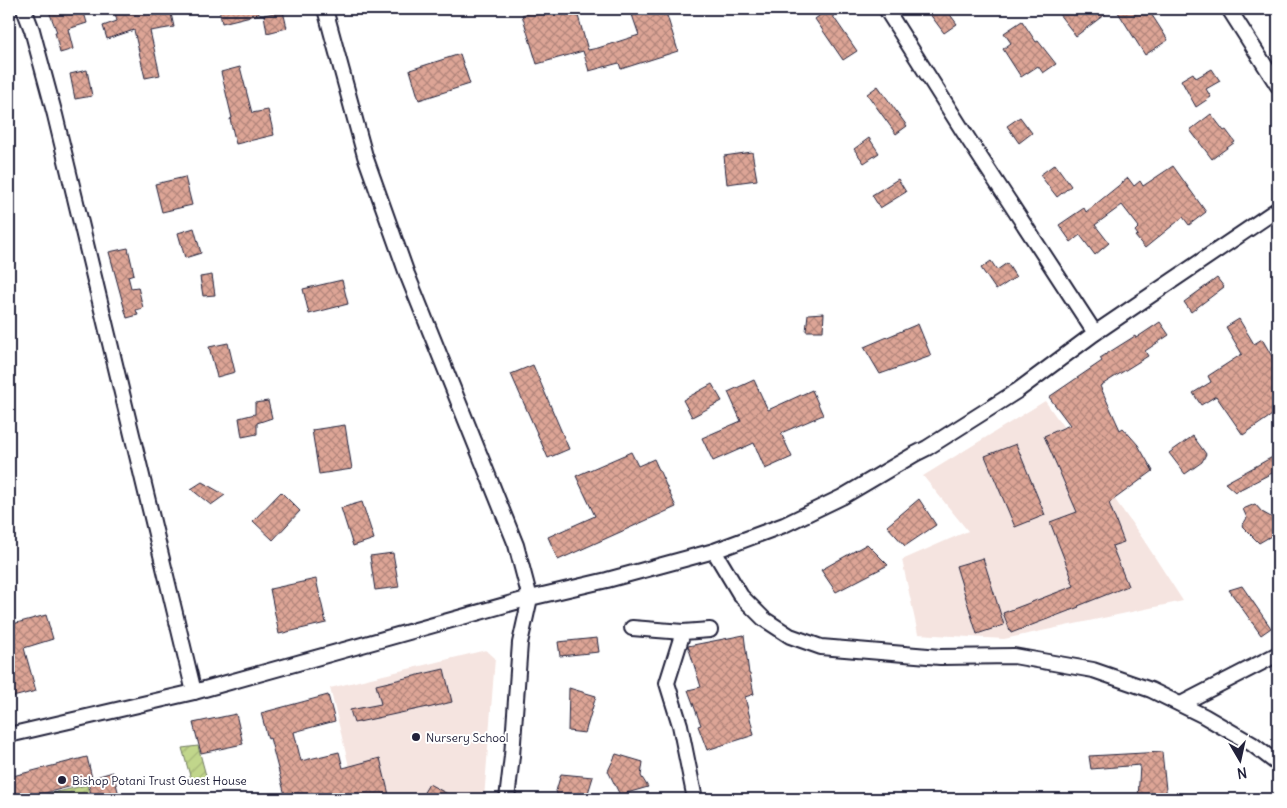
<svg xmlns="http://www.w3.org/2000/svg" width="1287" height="808" font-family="Delius,sans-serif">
<defs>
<pattern id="garden-furrows" width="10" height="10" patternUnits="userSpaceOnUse" patternTransform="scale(1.25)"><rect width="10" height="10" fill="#c1d68b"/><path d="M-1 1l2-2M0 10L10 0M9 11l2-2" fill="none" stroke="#a6b779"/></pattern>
<pattern id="building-cross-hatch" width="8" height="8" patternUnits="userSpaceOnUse" patternTransform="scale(1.25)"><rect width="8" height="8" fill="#dda596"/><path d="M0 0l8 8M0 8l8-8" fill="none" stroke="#b3867c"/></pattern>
</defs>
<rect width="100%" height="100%" fill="#fff"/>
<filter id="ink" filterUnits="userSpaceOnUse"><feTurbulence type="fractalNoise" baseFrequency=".02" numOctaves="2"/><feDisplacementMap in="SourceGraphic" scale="10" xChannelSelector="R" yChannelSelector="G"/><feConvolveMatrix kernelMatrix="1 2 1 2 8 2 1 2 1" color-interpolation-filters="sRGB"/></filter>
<g filter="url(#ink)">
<!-- built -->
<g fill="#f5e4e0">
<polygon points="1045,401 1143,539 1183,601 1004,639 918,634 902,560 968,531 923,476"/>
<polygon points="486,650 495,658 484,799 357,799 330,688"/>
</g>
<!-- garden -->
<g fill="url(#garden-furrows)" stroke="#727c63">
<polygon points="198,746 208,783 195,782 191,779 182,748"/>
<polygon points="87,785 91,799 28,799"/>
</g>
<!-- building -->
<g fill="url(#building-cross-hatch)" stroke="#22223b">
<polygon points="48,9 83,9 87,23 68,29 73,49 60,53 55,32 57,32"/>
<polygon points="114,9 170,9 174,27 150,31 160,75 145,78 134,30 107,39 103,26 117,21"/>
<polygon points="219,9 258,9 259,14 222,23"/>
<polygon points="542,9 576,9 588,50 598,48 639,35 630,9 665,9 678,51 621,69 619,63 589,71 583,51 537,64 522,15"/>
<polygon points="828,9 857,51 843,60 815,19"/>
<polygon points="926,9 946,9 957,24 944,33"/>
<polygon points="1055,9 1112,9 1076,36"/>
<polygon points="1116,9 1148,9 1168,40 1145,55"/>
<polygon points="283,11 287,28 267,33 264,15"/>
<polygon points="1022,21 1036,42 1038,41 1056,64 1043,73 1038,66 1021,77 1003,49 1011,43 1004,33"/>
<polygon points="460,54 470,84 419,100 410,70"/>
<polygon points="240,67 252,113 268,110 274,135 236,144 230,119 232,118 221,72"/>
<polygon points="1212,69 1220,81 1206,89 1211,97 1196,107 1181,80 1193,73 1196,78"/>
<polygon points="87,70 92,96 75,99 70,74"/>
<polygon points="878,86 907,126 896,134 867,94"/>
<polygon points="1211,114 1224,131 1226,130 1235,142 1212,159 1190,130"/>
<polygon points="1020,117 1032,133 1019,143 1007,126"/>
<polygon points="869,138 879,153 864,163 854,149"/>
<polygon points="752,152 757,180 727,184 724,156"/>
<polygon points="1055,164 1071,186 1057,197 1040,175"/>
<polygon points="1173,166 1206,212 1189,225 1183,217 1145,248 1135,236 1138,235 1135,231 1139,227 1122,205 1095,225 1109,243 1095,255 1080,235 1071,242 1059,225 1084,208 1086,212 1128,178 1134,186 1140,181 1143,186"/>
<polygon points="185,177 192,205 162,212 155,184"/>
<polygon points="898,179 906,192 880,208 872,195"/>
<polygon points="194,228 201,253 185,258 178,233"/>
<polygon points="128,248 134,274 128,276 131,288 138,287 143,308 136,310 138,315 127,318 109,252"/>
<polygon points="991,261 997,270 1007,263 1016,277 996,290 981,268"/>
<polygon points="212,275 215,295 203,296 200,277"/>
<polygon points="1217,278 1224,287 1191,312 1184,302"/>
<polygon points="342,280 348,304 309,314 303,289"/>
<polygon points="824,313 823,331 806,331 808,314"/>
<polygon points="1239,319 1254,344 1262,339 1278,367 1278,411 1243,435 1216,396 1201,405 1193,393 1211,382 1208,376 1242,354 1226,327"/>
<polygon points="1160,322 1169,335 1145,351 1148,356 1100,386 1120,430 1123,428 1138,445 1153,471 1109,503 1124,542 1112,546 1128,586 1078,606 1079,607 1011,633 1003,613 1074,586 1070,577 1071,576 1050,522 1077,512 1044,436 1070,425 1049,397 1102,361 1100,358 1135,336 1136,338"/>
<polygon points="918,324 931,356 880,374 864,347"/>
<polygon points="228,343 235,372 217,377 209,347"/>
<polygon points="533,365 569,449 548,458 511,374"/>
<polygon points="754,380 768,410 812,390 823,415 781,433 792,457 765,469 754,443 713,461 702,438 741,421 728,392"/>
<polygon points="712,384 722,401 692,417 683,400"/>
<polygon points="268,401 272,418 257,423 257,434 242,437 239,418 255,414 255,403"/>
<polygon points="345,425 352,469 319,474 312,430"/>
<polygon points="1193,436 1206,454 1202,462 1185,474 1169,453"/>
<polygon points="1016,444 1045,515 1015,527 985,456"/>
<polygon points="631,452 638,466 654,459 676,507 558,560 548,537 595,516 576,476"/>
<polygon points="1278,454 1278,470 1235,492 1225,483"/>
<polygon points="202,482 225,495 211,505 191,489"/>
<polygon points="281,492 300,511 273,540 253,521"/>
<polygon points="919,499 936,525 905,546 887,526"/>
<polygon points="362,502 374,539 353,546 341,508"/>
<polygon points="1255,504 1262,512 1278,521 1278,532 1259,543 1242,526 1247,518 1243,509"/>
<polygon points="867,544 888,565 836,592 821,570"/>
<polygon points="393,553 399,587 375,590 370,556"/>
<polygon points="983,558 1004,625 977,634 956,566"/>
<polygon points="316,579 326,623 279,634 270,589"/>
<polygon points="1242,586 1271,628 1261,635 1229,590"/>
<polygon points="46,615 53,639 24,648 36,691 9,698 9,625"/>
<polygon points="744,635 749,674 750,674 754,694 745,697 754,735 707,750 698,726 701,725 688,690 701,687 688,646"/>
<polygon points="597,638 599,652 560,656 558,642"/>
<polygon points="444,669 452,702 428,708 428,707 354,723 350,710 381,704 376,685"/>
<polygon points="569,688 596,696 585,733 568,731"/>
<polygon points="328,695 335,721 294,732 301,761 339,752 343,768 380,758 390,799 286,799 270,738 268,739 261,713"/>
<polygon points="236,714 243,744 201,753 193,723"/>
<polygon points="1162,752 1167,799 1138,799 1140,765 1091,769 1089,756"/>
<polygon points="616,754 643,762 641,776 648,787 620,795 608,771"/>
<polygon points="87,757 92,778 113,772 120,799 92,799 88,782 22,799 9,799 9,777"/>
<polygon points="561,774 593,777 588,793 574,794 577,799 559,799 556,791"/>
<polygon points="429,784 457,799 420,799"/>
</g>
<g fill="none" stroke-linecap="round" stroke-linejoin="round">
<!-- minor casing -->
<g stroke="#22223b" stroke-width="18">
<g id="minor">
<polyline points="24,9 32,30 55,115 194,692"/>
<polyline points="886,9 963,131 1095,333"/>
<polyline points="1229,9 1278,86"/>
<polyline points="714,551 741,596 764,619 790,636 821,647 940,657 1014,656 1093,670 1151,690 1204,716 1252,744 1278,764"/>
<polyline points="632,628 683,632"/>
<polyline points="1181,704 1278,654"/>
<polyline points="9,735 194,692 530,598 516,545 407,274 365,156 325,9"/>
<polyline points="507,799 512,756 520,643 530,598 607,580 714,551 784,525 842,497 915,454 927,448 1017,391 1095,333 1278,209"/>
<polyline points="695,799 680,725 667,683 683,632 710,630"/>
</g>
</g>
<!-- minor -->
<use href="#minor" stroke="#fff" stroke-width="14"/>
</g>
</g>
<!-- markers -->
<g fill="#22223b" stroke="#fff" stroke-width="2">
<circle cx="416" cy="737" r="5"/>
<circle cx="62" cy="780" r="5"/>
</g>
<g text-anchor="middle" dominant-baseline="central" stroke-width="4" stroke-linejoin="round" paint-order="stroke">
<!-- poi labels -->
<g font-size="12" fill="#22223b" stroke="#fff" text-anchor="start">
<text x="426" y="737">Nursery School</text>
<text x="72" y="780">Bishop Potani Trust Guest House</text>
</g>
</g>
<!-- margin -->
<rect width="1287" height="808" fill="none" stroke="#fff" stroke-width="30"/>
<rect x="15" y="15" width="1257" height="778" fill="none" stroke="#22223b" stroke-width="2" filter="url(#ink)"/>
<!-- north arrow -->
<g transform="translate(1240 760) rotate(171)" stroke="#ffffff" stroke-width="4" paint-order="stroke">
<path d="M0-4L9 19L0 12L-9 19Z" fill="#22223b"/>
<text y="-8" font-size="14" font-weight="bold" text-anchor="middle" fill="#22223b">N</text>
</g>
</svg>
